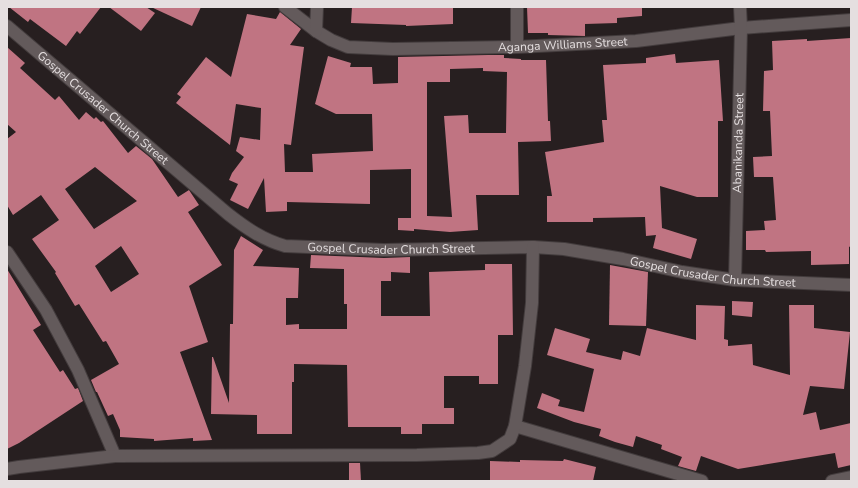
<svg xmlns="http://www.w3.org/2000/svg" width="858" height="488" font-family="'Nunito Sans',sans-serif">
<rect width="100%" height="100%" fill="#271f20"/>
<!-- building -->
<g fill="#c07482" fill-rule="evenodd">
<polygon points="9,7 101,7 80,34 77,31 66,46 30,19 28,22"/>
<polygon points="109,7 146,7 155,13 141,31"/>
<polygon points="151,7 201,7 192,26"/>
<polygon points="352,7 453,7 453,24 406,26 406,25 351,23"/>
<polygon points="527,7 642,7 642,16 617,18 617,23 585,24 585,36 548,35 548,33 528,33"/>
<path d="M280,12L301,29L290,45L304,47L291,145L284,144L285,172H313L312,154L373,151L372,114H336L315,104L328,56L351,63L350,67H372L373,84L398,83V57L488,55H504V58L521,59V60H546L548,121H550L551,141L518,142L519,195H476L478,230L450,232L414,229V231L398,230V218H411V169L370,170V204L287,202V211L266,212L264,178L248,209L230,200L238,184L229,180L232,173L244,157L236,151L240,137L260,140L261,108L236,104L230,145L176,103L181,97L177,94L206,57L231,77L247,14L276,19ZM483,68V71L507,72L506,133H469L468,115L444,116L452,217L427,216V82H450V69Z"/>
<polygon points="851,38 851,246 849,247 849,264 811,265 811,251 766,252 765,250 746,250 746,231 765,230 764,221 776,220 773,177 754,177 753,157 772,156 770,111 763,111 764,71 773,70 772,41 807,39 807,41"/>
<path d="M7,47L25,63L20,68L55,100L59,96L79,120L86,112L94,119L96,117L101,122L103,121L128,153L136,146L152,159L178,197L189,190L199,205L188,212L222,265L189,286L208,342L180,352L212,440L193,441V438L154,441V439L120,437V430L113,414L108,416L97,392H96L91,380L119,364L106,341L103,342L79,304L75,306L55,273L56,272L32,239L59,220L41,195L13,215L7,205V139L16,132L7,124ZM95,167L137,201L94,229L65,189ZM121,246L139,274L111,292L95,266Z"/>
<polygon points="675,54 676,63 719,60 723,121 718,121 718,197 697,197 660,186 662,228 697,239 691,259 653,248 656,235 646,236 645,217 593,218 593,222 547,222 547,196 552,196 545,152 604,142 602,120 607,120 603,65 646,63 646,58"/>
<polygon points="241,236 263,250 253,266 299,268 298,298 286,298 286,325 299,324 299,329 347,329 347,304 344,304 344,269 310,268 311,255 384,258 410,257 410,273 391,272 391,281 381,281 381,316 430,316 429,272 485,270 485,264 512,264 513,335 498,335 498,384 479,384 479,376 444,376 444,408 454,408 454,424 422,424 422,434 401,434 401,427 348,427 347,365 294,364 294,382 292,382 292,434 257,434 257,415 211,414 212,357 213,357 229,403 230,324 233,324 234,250"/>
<polygon points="610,265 648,272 646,326 609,325"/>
<polygon points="7,269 41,325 33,330 60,372 63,370 75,389 78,388 83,401 19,443 7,449"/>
<polygon points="732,301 753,302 752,317 732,315"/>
<polygon points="696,305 725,306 724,339 728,340 728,346 752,344 753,365 790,375 789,305 814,305 814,328 850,332 844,389 810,386 803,415 816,412 820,430 851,423 851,465 838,468 835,453 738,469 701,456 696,471 678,466 682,457 661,449 662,445 636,436 633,447 615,442 599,436 601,429 574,422 537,408 542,393 560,400 558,406 584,412 594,369 547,355 555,328 590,339 586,352 621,360 623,351 640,356 647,328 696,340"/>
<polygon points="564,459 596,467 593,481 490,481 490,461 520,462 520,460 563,461"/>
<polygon points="349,463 360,463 361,481 349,481"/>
</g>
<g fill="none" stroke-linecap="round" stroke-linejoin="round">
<!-- minor casing -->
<g stroke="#433c3d" stroke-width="14">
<g id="minor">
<path id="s1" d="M285,7L316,31L331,40L348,47L393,49L517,47L636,41L741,28L851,20"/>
<polyline points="517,7 517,47"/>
<path id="s2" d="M7,26L228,214C246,228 263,240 285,246L384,250L533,247L564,249L623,259L682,272L735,280L851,285"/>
<polyline points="316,31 317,7"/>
<polyline points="7,252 46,310 78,370 115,456"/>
<path id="s3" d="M735,280L741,28L740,7"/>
<polyline points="515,426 702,481"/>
<polyline points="7,469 19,467 115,456 417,455 478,453 492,451 510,439 515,426 525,366 532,303 533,247"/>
<polyline points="832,481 851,477"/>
</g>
</g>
<!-- minor -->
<use href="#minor" stroke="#635a5b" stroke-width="12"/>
</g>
<g text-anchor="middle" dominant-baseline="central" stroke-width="4" stroke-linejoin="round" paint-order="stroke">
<!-- street labels -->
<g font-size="12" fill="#e5dfe0" stroke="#0d0a0a">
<text stroke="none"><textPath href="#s1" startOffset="290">Aganga Williams Street</textPath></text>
<text stroke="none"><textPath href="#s2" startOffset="126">Gospel Crusader Church Street</textPath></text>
<text stroke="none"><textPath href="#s3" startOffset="137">Abanikanda Street</textPath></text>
<text stroke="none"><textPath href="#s2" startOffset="462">Gospel Crusader Church Street</textPath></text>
<text stroke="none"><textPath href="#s2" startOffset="786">Gospel Crusader Church Street</textPath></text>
</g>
</g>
<!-- border -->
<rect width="858" height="488" fill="none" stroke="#e5dfe0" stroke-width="16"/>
</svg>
